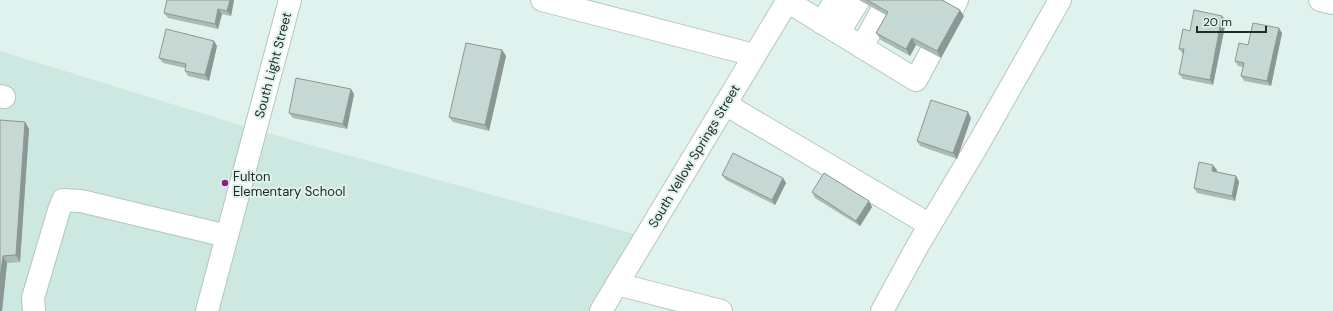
<svg xmlns="http://www.w3.org/2000/svg" width="1333" height="311" font-family="'DM Sans',sans-serif">
<rect width="100%" height="100%" fill="#dff2ed"/>
<!-- built -->
<polygon fill="#cde8e0" points="0,51 256,130 645,237 601,311 0,311"/>
<g fill="none" stroke-linecap="round" stroke-linejoin="round">
<!-- minor casing -->
<g stroke="#b4c6c1" stroke-width="24">
<g id="minor">
<polyline points="542,0 754,55"/>
<polyline points="1320,0 1333,3"/>
<polyline points="787,1 862,47 881,12"/>
<polyline points="952,10 957,0"/>
<polyline points="822,23 835,0"/>
<polyline points="839,32 859,0"/>
<polyline points="862,47 916,80 931,52"/>
<polyline points="0,96 4,97"/>
<polyline points="725,104 930,225"/>
<polyline points="617,284 721,311"/>
<polyline points="34,311 33,298 59,210 63,200 81,201 227,236"/>
<polyline points="207,311 290,0"/>
<polyline points="882,311 918,245 980,141 1060,0"/>
</g>
</g>
<!-- major casing -->
<g stroke="#b4c6c1" stroke-width="24">
<polyline id="major" points="601,311 788,0"/>
</g>
<!-- minor -->
<use href="#minor" stroke="#fff" stroke-width="22"/>
<!-- major -->
<use href="#major" stroke="#fff" stroke-width="22"/>
</g>
<!-- wall -->
<g fill="#aabab5">
<polygon points="167,0 234,0 231,16 222,14 218,29 168,18 164,13"/>
<polygon points="859,0 944,0 944,1 964,16 941,58 916,45 910,56 881,40 876,33 886,15"/>
<polygon points="1226,21 1213,85 1183,79 1179,74 1183,54 1179,49 1190,31"/>
<polygon points="1282,33 1271,86 1244,81 1241,76 1243,67 1238,66 1235,61 1248,45"/>
<polygon points="214,41 217,46 209,81 188,76 185,71 185,68 163,63 159,58"/>
<polygon points="502,50 506,56 489,131 453,122 449,117"/>
<polygon points="354,94 347,129 293,118 289,113"/>
<polygon points="971,118 957,159 920,146 917,141"/>
<polygon points="0,120 25,122 29,129 20,262 7,263 2,311 0,311"/>
<polygon points="1217,170 1216,172 1236,176 1239,182 1235,201 1197,193 1194,188"/>
<polygon points="722,175 783,178 786,183 775,205 726,180"/>
<polygon points="812,192 869,201 872,207 860,226 815,198"/>
</g>
<!-- shaded-wall -->
<g fill="#8b9794">
<polygon points="230,0 234,0 231,16 227,11"/>
<polygon points="218,9 222,14 218,29 215,24"/>
<polygon points="960,10 964,16 941,58 937,51"/>
<polygon points="1222,16 1226,21 1213,85 1210,80"/>
<polygon points="1279,28 1282,33 1271,86 1267,81"/>
<polygon points="912,38 916,45 910,56 906,49"/>
<polygon points="214,41 217,46 209,81 205,75"/>
<polygon points="502,50 506,56 489,131 485,125"/>
<polygon points="351,89 354,94 347,129 343,124"/>
<polygon points="968,112 971,118 957,159 953,153"/>
<polygon points="25,122 29,129 20,262 16,255"/>
<polygon points="1213,165 1217,170 1216,177 1212,171"/>
<polygon points="1236,176 1239,182 1235,201 1232,196"/>
<polygon points="783,178 786,183 775,205 772,200"/>
<polygon points="869,201 872,207 860,226 856,221"/>
<polygon points="3,256 7,263 2,311 0,311 0,279"/>
</g>
<!-- building -->
<g fill="#c6d8d3" stroke="#8b9794">
<polygon points="167,0 230,0 227,11 218,9 215,24 164,13"/>
<polygon points="867,0 942,0 960,10 937,51 912,38 906,49 876,33 888,12"/>
<polygon points="1194,10 1222,16 1210,80 1179,74 1184,49 1179,49 1183,29 1190,31"/>
<polygon points="1253,23 1279,28 1267,81 1241,76 1244,63 1235,61 1239,43 1248,45"/>
<polygon points="166,29 214,41 205,75 185,71 186,64 159,58"/>
<polygon points="466,43 502,50 485,125 449,117"/>
<polygon points="296,78 351,89 343,124 289,113"/>
<polygon points="931,100 968,112 953,153 917,141"/>
<polygon points="0,120 25,122 16,255 3,256 0,279"/>
<polygon points="733,153 783,178 772,200 722,175"/>
<polygon points="1199,162 1213,165 1212,171 1236,176 1232,196 1194,188"/>
<polygon points="824,173 869,201 856,221 812,192"/>
</g>
<!-- markers -->
<circle fill="#901d7d" stroke="#dff2ed" stroke-width="1.5" cx="225" cy="183" r="4"/>
<g text-anchor="middle" dominant-baseline="central" stroke-width="4" stroke-linejoin="round" paint-order="stroke">
<!-- street labels -->
<g font-size="13" fill="#222927" stroke="#dff2ed">
<text transform="translate(273 65) rotate(-75)">South Light Street</text>
<text transform="translate(694 156) rotate(-59)">South Yellow Springs Street</text>
</g>
<!-- poi labels -->
<g font-size="13" fill="#222927" stroke="#dff2ed" text-anchor="start">
<text x="233" y="176">Fulton<tspan x="233" dy="15">Elementary School</tspan></text>
</g>
</g>
<!-- scale -->
<path d="M1197 26v6h69v-6" fill="none" stroke="#222927" stroke-width="2"/>
<text x="1203" y="26" font-size="12" fill="#222927" stroke="#dff2ed" stroke-width="3" paint-order="stroke">20 m</text>
</svg>
